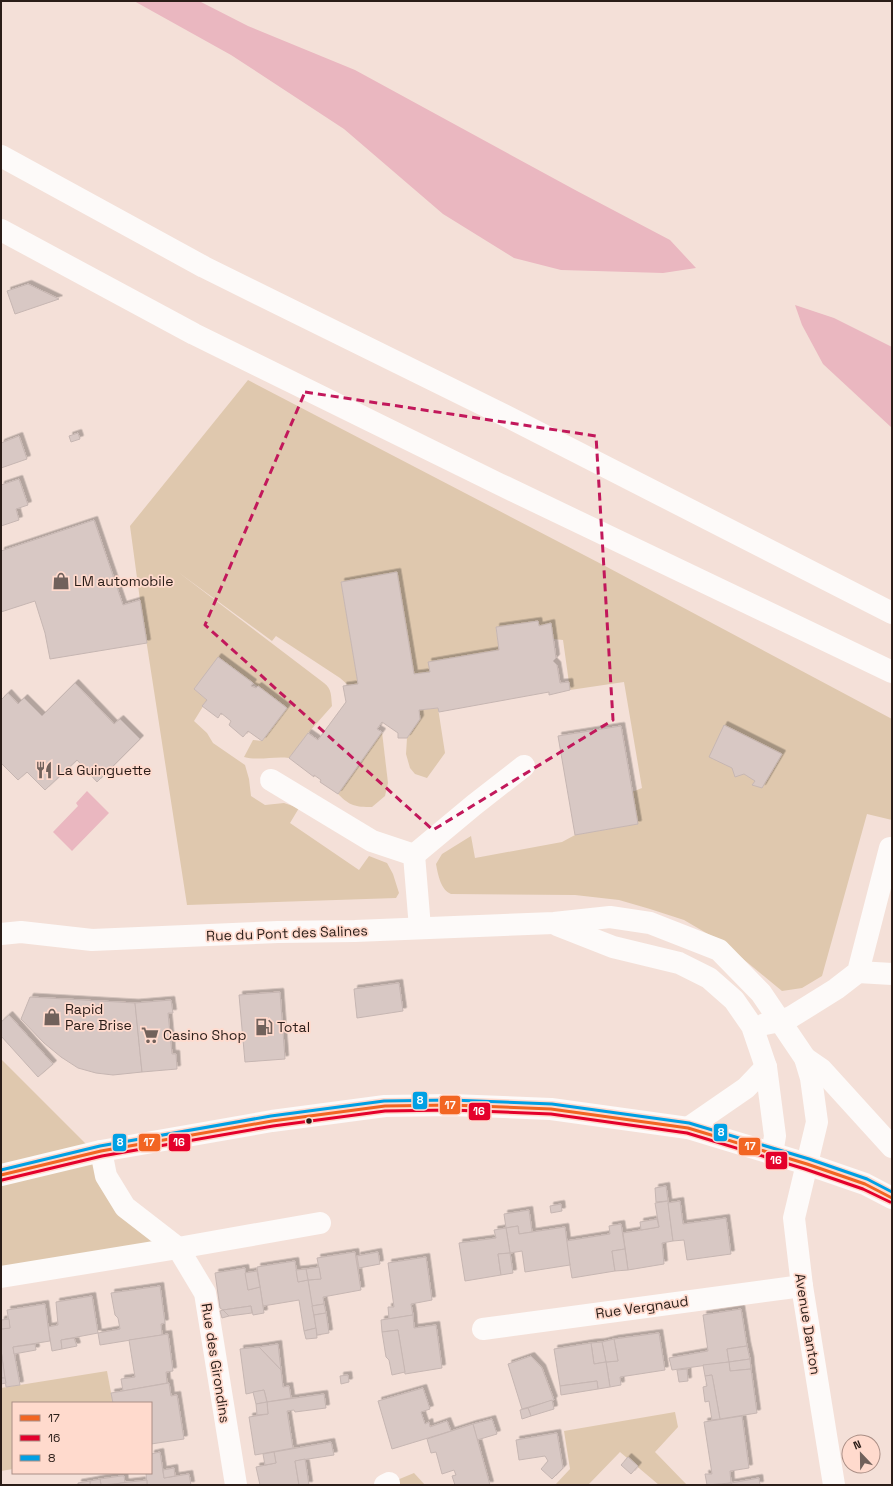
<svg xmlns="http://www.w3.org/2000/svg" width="893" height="1486" font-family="'Space Grotesk',sans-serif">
<defs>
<filter id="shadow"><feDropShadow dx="3.5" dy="-3.5" stdDeviation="0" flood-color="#0004"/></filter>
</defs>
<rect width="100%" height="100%" fill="#f4e0d8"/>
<!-- green -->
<g fill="#dfc8ae">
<path d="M248,380L607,567L892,719V820L867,814L822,976L802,988L782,991L725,944L684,920L650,909L619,900L575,895L451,894C441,890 438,875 436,864L442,854L471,836L475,858L562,842L575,835L637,824L632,792L642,788L624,682L570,690L563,640L553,639L551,623L539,626L538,621L496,628L499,650L429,662L430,672L414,674L397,572L341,582L358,684L348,685L340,678L276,636L272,641L178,572L324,683C332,689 331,696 332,706L308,733L289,758C273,756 260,761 244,757L253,740L262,741L287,708L218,657L194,689L207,700L194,721L207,733L213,743L245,765L249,779L251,796L265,805L284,803L299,808L290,823L359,870L369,856L387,863L393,874L399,893L396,898L187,905L140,600L130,526Z"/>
<polygon points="438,708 445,753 427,778 415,774 410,768 406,754 407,738 420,719 419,710"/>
<path d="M382,732L388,783L385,796L372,807C355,807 350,806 338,794Z"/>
<polygon points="1,1059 95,1153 106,1176 178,1248 1,1277"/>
<polygon points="107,1371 113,1403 13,1403 13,1469 1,1471 1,1388"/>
<polygon points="675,1412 678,1427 655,1452 687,1485 659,1485 620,1452 588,1485 555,1485 570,1469 564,1431"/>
<polygon points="414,1473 425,1485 385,1485"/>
</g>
<!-- water -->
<g fill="#eab7c0">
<polygon points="134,1 199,1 248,26 355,70 577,191 670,240 696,268 663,273 561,270 514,258 443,214 344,129 231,55"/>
<polygon points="795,305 834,318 892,347 892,428 823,364 802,325"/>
<polygon points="87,791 109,813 72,851 53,832 78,806 76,803"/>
</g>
<!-- building -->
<g fill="#d8c8c4" stroke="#c6b6b2" filter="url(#shadow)">
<polygon points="28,284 59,299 15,314 7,291"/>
<polygon points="78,433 80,439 71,442 69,436"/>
<polygon points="19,436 27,459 1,468 1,443"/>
<polygon points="19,479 28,505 16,509 19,520 1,526 1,485"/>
<polygon points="94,520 123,605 140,600 147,643 50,659 45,633 35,601 1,612 1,551"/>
<polygon points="397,572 414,674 430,672 428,662 499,650 496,627 538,621 539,626 551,623 556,658 553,661 557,665 560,683 569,682 570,690 549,695 549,692 439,712 438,708 419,710 420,719 407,738 398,738 398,733 382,722 377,729 382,732 338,794 320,782 321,780 314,775 314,777 289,758 308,733 318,740 346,702 343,686 358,684 341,582"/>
<polygon points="218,657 253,683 251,686 256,688 258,686 287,708 262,741 248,731 243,737 229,725 231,721 221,713 218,718 202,706 207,700 194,689"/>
<polygon points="75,683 114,724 120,719 140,739 97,782 77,760 45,790 27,772 18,780 1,763 1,700 8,693 18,704 24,698 42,716"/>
<polygon points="724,725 782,754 762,788 752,785 755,781 744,774 735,777 732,768 709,757"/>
<polygon points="621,726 638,824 575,835 558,736"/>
<polygon points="399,983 403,1011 357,1018 354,989"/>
<polygon points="280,992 285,1059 245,1062 239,995"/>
<polygon points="30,997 135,1003 142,1072 113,1075 96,1073 78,1068 61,1057 44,1043 21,1019"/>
<polygon points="171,1000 173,1013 168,1013 172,1054 176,1054 177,1069 142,1072 135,1003"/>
<polygon points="9,1015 53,1064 38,1077 1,1036 1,1022"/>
<polygon points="666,1186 668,1201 656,1202 655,1188"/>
<polygon points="668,1201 673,1241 662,1243 664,1264 628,1270 623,1233 659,1227 655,1203"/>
<polygon points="680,1201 683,1224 726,1218 731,1254 687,1260 684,1240 673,1241 668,1203"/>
<polygon points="561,1204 562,1211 551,1213 550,1206"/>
<polygon points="529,1210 532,1232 519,1234 518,1226 506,1228 504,1214"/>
<polygon points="657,1219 659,1227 641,1230 640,1222"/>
<polygon points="621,1224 625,1249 612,1251 615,1271 572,1278 566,1241 610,1234 609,1226"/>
<polygon points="518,1226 519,1234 565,1227 570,1265 525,1272 522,1251 510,1253 506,1228"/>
<polygon points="506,1228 510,1253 498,1254 501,1275 465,1281 459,1243 496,1238 494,1230"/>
<polygon points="625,1249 628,1270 615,1271 612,1251"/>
<polygon points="355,1252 361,1290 323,1297 324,1304 312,1306 308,1280 321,1279 317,1258"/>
<polygon points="378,1252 380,1264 359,1268 357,1256"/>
<polygon points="510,1253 513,1273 501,1275 498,1254"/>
<polygon points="426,1257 432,1300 411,1304 413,1315 389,1319 388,1307 394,1307 388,1263"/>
<polygon points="295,1261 298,1282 308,1280 316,1328 304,1331 299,1300 263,1306 257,1267"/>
<polygon points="319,1267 321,1279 308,1280 306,1269"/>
<polygon points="245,1268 248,1290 260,1287 264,1313 253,1315 251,1306 223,1310 220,1308 215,1273"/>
<polygon points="306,1269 308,1280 298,1282 296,1270"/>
<polygon points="257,1271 260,1287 248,1290 245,1273"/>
<polygon points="160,1286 165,1323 161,1324 162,1335 100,1345 98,1333 120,1329 118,1318 115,1315 111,1293"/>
<polygon points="92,1296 98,1333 61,1340 62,1349 52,1351 48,1327 58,1325 56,1302"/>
<polygon points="45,1304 50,1341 13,1347 20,1385 6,1387 1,1350 1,1329 10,1328 7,1310"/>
<polygon points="324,1304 326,1313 314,1315 312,1306"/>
<polygon points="251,1306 252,1313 229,1316 223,1310"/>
<polygon points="741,1309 747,1346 727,1349 729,1362 672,1370 669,1358 708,1351 703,1315"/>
<polygon points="223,1310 229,1316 222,1318 220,1311"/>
<polygon points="326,1313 329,1333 317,1335 314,1315"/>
<polygon points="413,1315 414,1328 436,1325 442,1368 405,1374 398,1330 382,1332 381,1320"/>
<polygon points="9,1319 10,1328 1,1329 1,1320"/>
<polygon points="316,1328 317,1338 306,1339 304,1331"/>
<polygon points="398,1330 405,1372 392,1375 389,1360 386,1357 382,1332"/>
<polygon points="659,1333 665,1370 620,1377 621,1385 610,1387 606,1362 618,1361 614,1339"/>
<polygon points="168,1334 173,1371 166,1372 167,1383 123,1391 121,1379 135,1377 129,1340"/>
<polygon points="74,1338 77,1346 62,1349 61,1340"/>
<polygon points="614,1339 618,1361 606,1362 602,1342"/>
<polygon points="602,1342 606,1362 594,1364 591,1343"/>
<polygon points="591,1343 594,1364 606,1362 610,1387 598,1389 597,1381 560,1386 554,1349"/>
<polygon points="35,1344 36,1350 14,1354 13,1347"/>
<polygon points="278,1344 281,1370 259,1347"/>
<polygon points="747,1346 750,1359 729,1362 727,1349"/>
<polygon points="259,1347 281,1370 283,1387 289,1386 291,1398 267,1402 264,1390 246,1394 240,1349"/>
<polygon points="1,1350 5,1378 1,1378"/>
<polygon points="531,1356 542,1368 554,1400 522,1409 508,1364"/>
<polygon points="750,1359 751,1369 730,1371 729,1362"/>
<polygon points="729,1362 730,1371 751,1369 757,1413 720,1419 712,1375 705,1376 703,1365"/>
<polygon points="687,1369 688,1381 679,1382 677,1370"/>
<polygon points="348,1375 349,1382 341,1384 340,1376"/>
<polygon points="712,1375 720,1419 712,1420 709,1401 705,1402 703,1387 707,1386 705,1376"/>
<polygon points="1,1378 5,1378 6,1383 1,1384"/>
<polygon points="597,1381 598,1389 561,1395 560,1386"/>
<polygon points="169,1383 171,1396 177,1395 184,1439 151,1444 151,1403 113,1403 111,1393"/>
<polygon points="423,1388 430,1409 421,1412 425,1424 429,1422 430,1427 447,1421 451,1431 392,1449 378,1401"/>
<polygon points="264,1390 267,1402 256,1404 253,1392"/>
<polygon points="324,1394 326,1408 295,1412 294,1410 287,1411 293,1448 255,1455 249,1417 268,1414 267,1402"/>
<polygon points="552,1400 554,1409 531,1416 528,1408"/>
<polygon points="267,1402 268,1414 257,1415 256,1404"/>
<polygon points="528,1408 531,1416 522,1419 520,1410"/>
<polygon points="742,1416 749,1468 730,1471 731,1483 707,1485 705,1474 712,1474 704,1422"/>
<polygon points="492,1419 497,1434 477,1440 473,1424"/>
<polygon points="473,1424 490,1485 455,1485 452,1476 456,1475 454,1470 442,1474 436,1452 431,1453 427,1439"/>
<polygon points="557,1433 563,1468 552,1479 541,1469 548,1461 545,1456 519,1460 516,1440"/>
<polygon points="331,1442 334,1455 295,1461 299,1485 260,1485 256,1467 276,1463 274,1452"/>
<polygon points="160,1452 164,1478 189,1474 191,1485 147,1485 146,1473 151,1473 151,1454"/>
<polygon points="274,1452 276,1463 265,1465 263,1454"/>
<polygon points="628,1457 638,1466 631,1474 621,1465"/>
<polygon points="305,1459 309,1485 299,1485 295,1461"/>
<polygon points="174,1468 175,1476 164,1478 163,1470"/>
<polygon points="121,1476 124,1476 125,1483 101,1485 100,1479"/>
<polygon points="759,1478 760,1485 732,1485 731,1483"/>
<polygon points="100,1479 101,1485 90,1485 90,1481"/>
<polygon points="147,1480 147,1485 110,1485 121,1483"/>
<polygon points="90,1481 90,1485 78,1485 78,1483"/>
<polygon points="731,1483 732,1485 719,1485"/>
</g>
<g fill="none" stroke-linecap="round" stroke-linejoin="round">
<!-- minor -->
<g stroke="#fdfaf9" stroke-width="22">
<polyline points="271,780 372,841 414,855"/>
<polyline points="414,855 474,805 524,766"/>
<polyline points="414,855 420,928"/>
<polyline points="557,925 613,947 679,963 709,978 734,1000 752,1026 766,1067 775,1136 772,1154"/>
<polyline points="1,934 21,932 92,940 278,932 355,931 554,923 610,917 650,923 719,950 761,993 805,1058 811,1078 817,1122 794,1218 802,1286 834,1485"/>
<polyline points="858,972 892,974"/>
<polyline points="765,1024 780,1021 791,1017 836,989 858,972 890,848"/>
<polyline points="805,1058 821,1069 892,1147"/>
<polyline points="688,1128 746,1088 766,1067"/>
<polyline points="101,1151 106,1176 125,1207 178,1248 205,1293 236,1485"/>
<polyline points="1,1277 178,1248 320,1223"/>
<polyline points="483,1329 802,1286"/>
<polyline points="385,1485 389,1483"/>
</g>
<!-- major -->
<polyline stroke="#fdfaf9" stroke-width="22" points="1,1175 101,1151 272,1121 385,1106 451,1105 551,1109 688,1128 807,1164 865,1184 892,1198"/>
<!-- highway -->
<g stroke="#fdfaf9" stroke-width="22">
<polyline points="1,156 204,267 512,419 892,613"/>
<polyline points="1,230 194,334 499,484 892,672"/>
</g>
<!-- bus-1 casing -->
<g stroke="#ffdacd" stroke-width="6">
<polyline id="bus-1" points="1,1175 101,1151 272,1121 385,1106 451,1105 551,1109 688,1128 807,1164 865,1184 892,1198"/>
</g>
<!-- bus-2 casing -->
<g stroke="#ffdacd" stroke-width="6">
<polyline id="bus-2" points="2,1180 102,1156 273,1126 385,1111 451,1110 551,1114 687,1133 805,1169 863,1189 890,1202"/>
</g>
<!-- bus-3 casing -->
<g stroke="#ffdacd" stroke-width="6">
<polyline id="bus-3" points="1,1170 100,1146 271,1116 384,1101 451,1100 552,1104 689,1123 809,1159 867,1179 892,1192"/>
</g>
<!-- bus-1 -->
<use href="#bus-1" stroke="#f26522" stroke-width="3"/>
<!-- bus-2 -->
<use href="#bus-2" stroke="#e4002b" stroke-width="3"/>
<!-- bus-3 -->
<use href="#bus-3" stroke="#00a0e4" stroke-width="3"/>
</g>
<!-- marked area -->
<path fill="none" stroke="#c2185b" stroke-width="3" stroke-dasharray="8 5" stroke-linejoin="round" d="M305,392L596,436L613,720L433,830L205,625Z"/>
<!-- icons -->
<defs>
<g id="shop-bare" transform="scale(1.38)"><path d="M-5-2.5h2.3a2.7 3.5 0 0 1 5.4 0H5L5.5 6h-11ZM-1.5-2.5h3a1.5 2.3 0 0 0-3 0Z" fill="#71615b" stroke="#ffdacd" stroke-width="2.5" paint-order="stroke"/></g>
<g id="restaurant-bare" transform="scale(1.38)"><path d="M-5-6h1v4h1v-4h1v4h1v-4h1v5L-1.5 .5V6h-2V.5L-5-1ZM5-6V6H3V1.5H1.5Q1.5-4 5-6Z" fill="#71615b" stroke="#ffdacd" stroke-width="2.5" paint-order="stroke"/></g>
<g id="fuel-bare" transform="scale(1.38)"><path d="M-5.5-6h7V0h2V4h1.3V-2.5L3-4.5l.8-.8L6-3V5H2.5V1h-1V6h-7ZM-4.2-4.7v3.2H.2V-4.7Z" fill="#71615b" stroke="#ffdacd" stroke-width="2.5" paint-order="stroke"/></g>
<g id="supermarket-bare" transform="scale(1.38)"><path d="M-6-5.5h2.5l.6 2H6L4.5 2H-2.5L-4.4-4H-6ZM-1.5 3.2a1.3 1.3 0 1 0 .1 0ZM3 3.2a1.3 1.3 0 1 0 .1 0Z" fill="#71615b" stroke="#ffdacd" stroke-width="2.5" paint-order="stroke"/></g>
</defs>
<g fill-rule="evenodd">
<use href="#shop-bare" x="61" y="581"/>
<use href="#restaurant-bare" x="44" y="770"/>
<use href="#shop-bare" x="52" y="1017"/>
<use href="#fuel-bare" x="264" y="1027"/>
<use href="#supermarket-bare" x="150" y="1035"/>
</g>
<!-- markers -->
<circle fill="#2a1d18" stroke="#ffdacd" stroke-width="1.5" cx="309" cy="1121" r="3.5"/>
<g text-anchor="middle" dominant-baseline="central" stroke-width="3.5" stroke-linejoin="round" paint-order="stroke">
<!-- poi labels -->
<g font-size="14" fill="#2a1d18" stroke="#ffdacd" text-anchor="start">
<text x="74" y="581">LM automobile</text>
<text x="57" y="770">La Guinguette</text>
<text x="65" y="1009">Rapid<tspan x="65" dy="16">Pare Brise</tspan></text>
<text x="277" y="1027">Total</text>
<text x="163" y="1035">Casino Shop</text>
</g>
<!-- street labels -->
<g font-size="14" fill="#2a1d18" stroke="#ffdacd">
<text transform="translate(287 933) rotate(-2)">Rue du Pont des Salines</text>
<text transform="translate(642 1307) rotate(-8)">Rue Vergnaud</text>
<text transform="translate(808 1324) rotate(81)">Avenue Danton</text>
<text transform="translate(216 1363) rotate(81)">Rue des Girondins</text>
</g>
</g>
<g stroke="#ffdacd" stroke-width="1.5">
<rect x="412" y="1091" width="16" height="19" rx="4" fill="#00a0e4"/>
<rect x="439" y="1095" width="22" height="20" rx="4" fill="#f26522"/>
<rect x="468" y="1102" width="23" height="19" rx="4" fill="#e4002b"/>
<rect x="713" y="1123" width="15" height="19" rx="4" fill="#00a0e4"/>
<rect x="168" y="1133" width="23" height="19" rx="4" fill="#e4002b"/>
<rect x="138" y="1133" width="23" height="19" rx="4" fill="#f26522"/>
<rect x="112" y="1133" width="15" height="19" rx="4" fill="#00a0e4"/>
<rect x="738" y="1137" width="23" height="19" rx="4" fill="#f26522"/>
<rect x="765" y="1151" width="23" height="19" rx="4" fill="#e4002b"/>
</g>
<g font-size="11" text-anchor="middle" font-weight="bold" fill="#fff">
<text x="420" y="1104">8</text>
<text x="450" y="1109">17</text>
<text x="479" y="1115">16</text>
<text x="721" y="1136">8</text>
<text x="179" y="1146">16</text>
<text x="149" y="1146">17</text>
<text x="120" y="1146">8</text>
<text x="750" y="1150">17</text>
<text x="776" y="1164">16</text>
</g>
<!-- border -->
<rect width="893" height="1486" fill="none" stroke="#2a1d18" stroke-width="4"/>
<!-- legend -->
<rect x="12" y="1402" width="140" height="72" fill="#ffdacd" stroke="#aa8e85"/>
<rect x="20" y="1415" width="20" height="6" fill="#f26522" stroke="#aa8e85"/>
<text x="48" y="1422" font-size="12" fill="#2a1d18">17</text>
<rect x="20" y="1435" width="20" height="6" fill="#e4002b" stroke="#aa8e85"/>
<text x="48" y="1442" font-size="12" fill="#2a1d18">16</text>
<rect x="20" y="1455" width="20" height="6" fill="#00a0e4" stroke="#aa8e85"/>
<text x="48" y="1462" font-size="12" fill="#2a1d18">8</text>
<!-- north arrow -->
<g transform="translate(861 1454) rotate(338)"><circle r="19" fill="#ffdacd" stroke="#aa8e85"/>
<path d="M0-3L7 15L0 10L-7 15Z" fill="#71615b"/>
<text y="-6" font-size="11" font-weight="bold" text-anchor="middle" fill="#2a1d18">N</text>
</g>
</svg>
